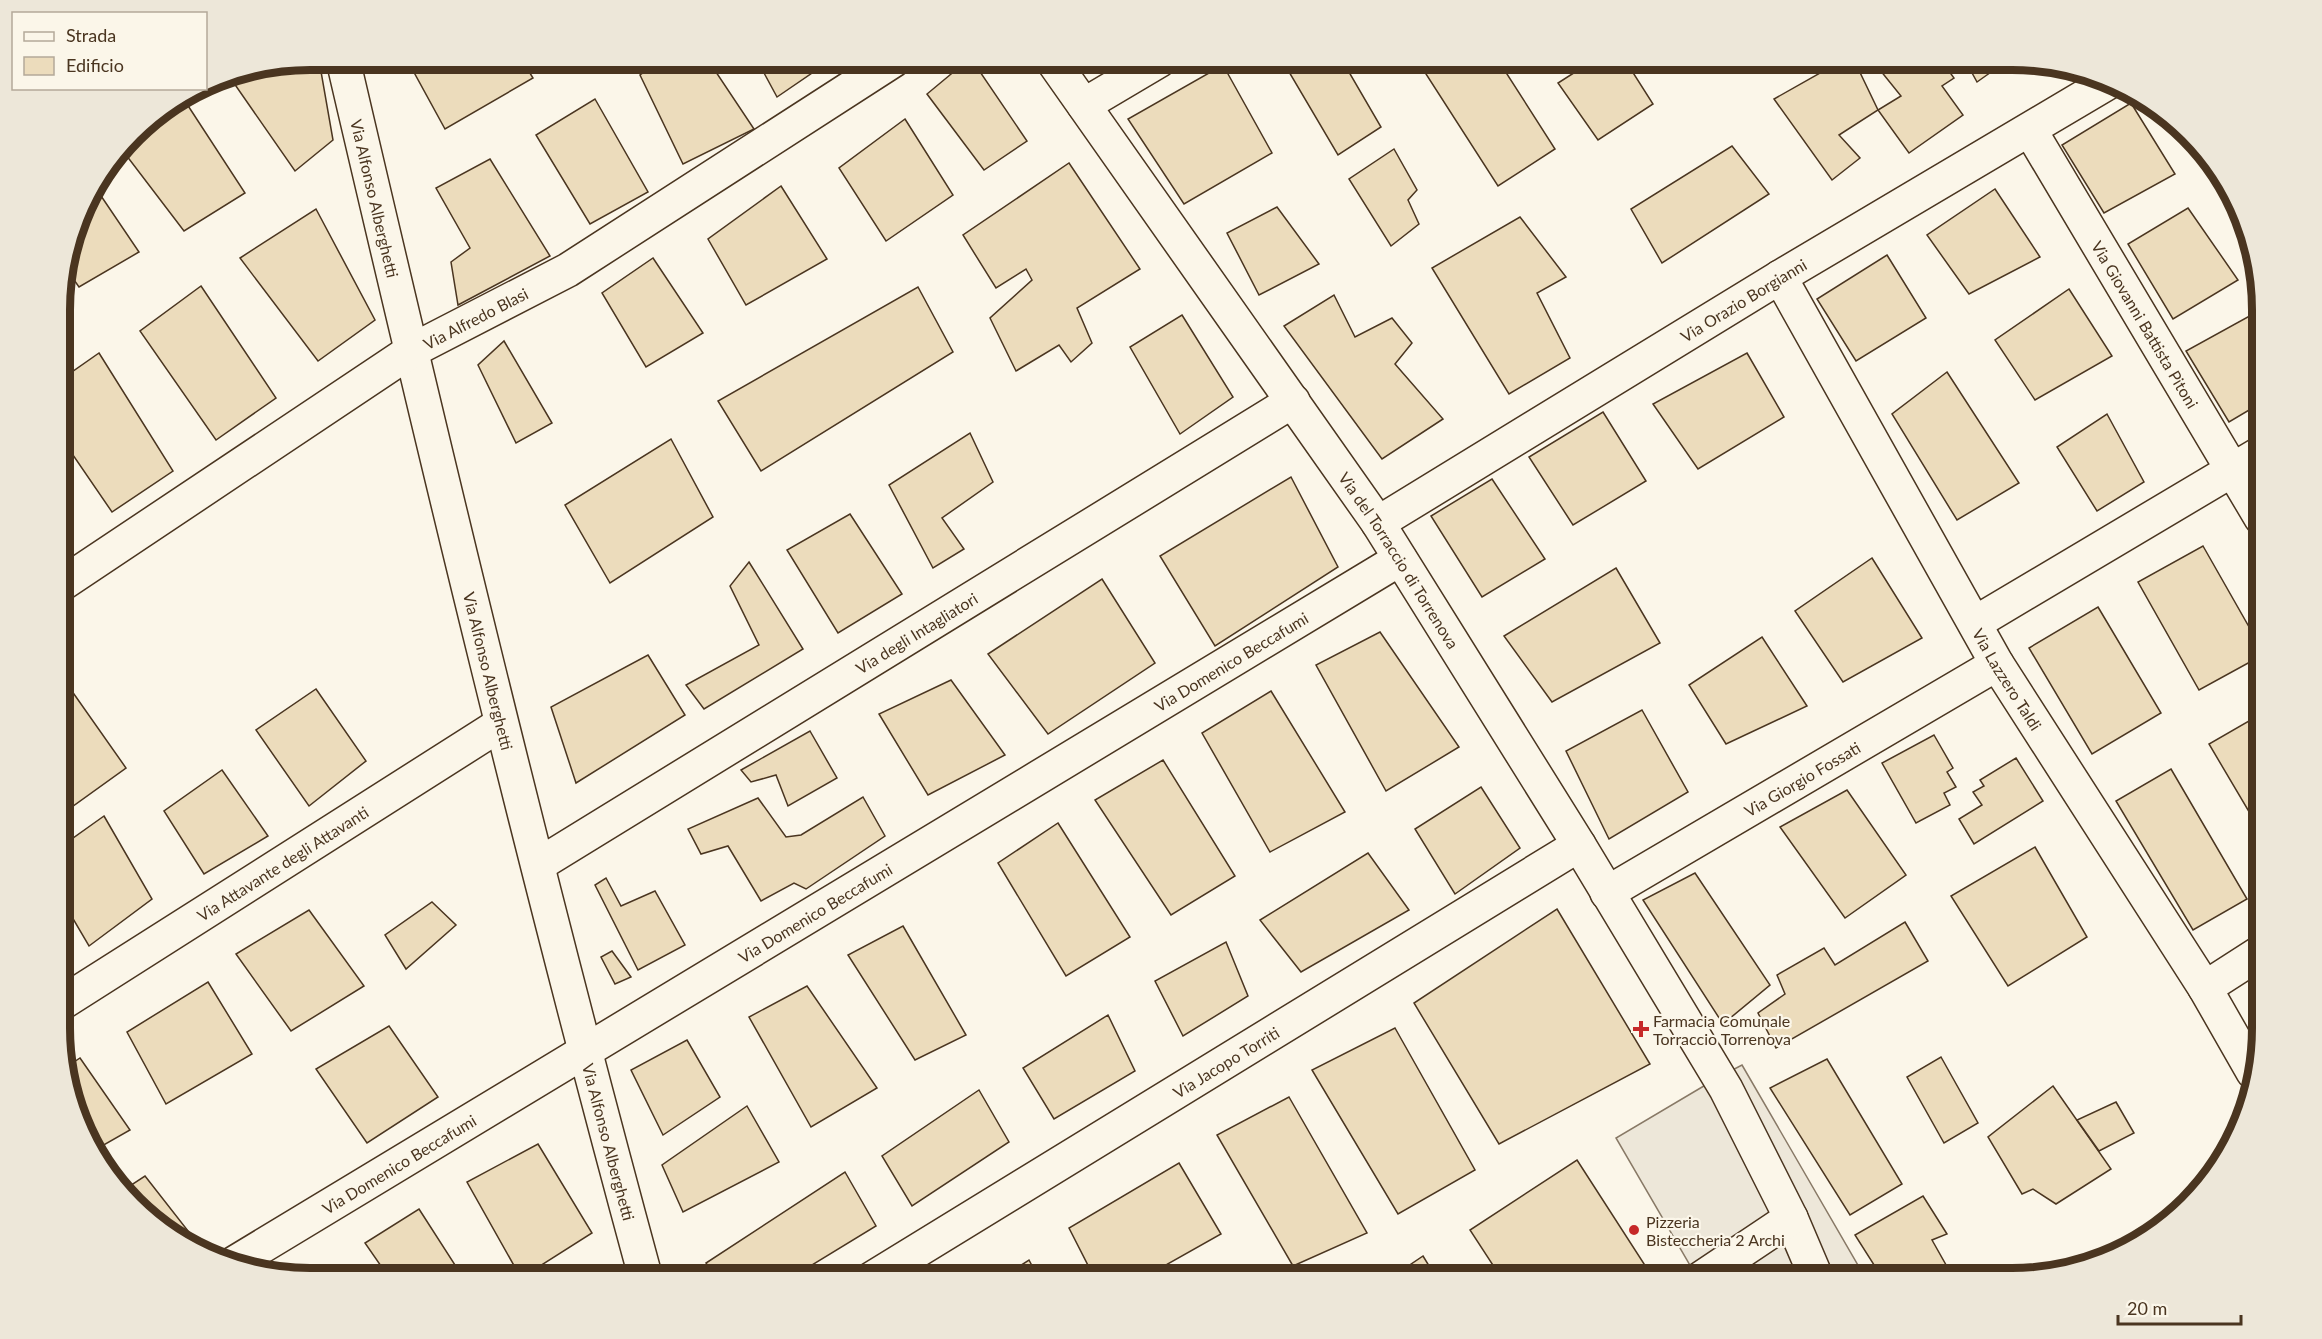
<svg xmlns="http://www.w3.org/2000/svg" width="2322" height="1339" font-family="Lato,sans-serif">
<rect width="100%" height="100%" fill="#fbf6e9"/>
<!-- parking -->
<polygon fill="#ede7d9" stroke="#887966" stroke-width="1.5" points="1742,1065 1866,1279 1698,1279 1616,1138 1719,1077"/>
<!-- building -->
<g fill="#ecdcbc" stroke="#4a3520" stroke-width="1.5">
<polygon points="310,60 319,60 333,140 295,171 229,76"/>
<polygon points="420,60 522,60 533,78 445,129 410,65"/>
<polygon points="661,60 708,60 754,129 683,164 640,75"/>
<polygon points="757,60 803,60 812,73 777,97"/>
<polygon points="968,60 972,60 1027,141 984,170 927,94"/>
<polygon points="1282,60 1342,60 1381,127 1338,155"/>
<polygon points="1417,60 1498,60 1555,149 1498,186"/>
<polygon points="1594,60 1625,60 1653,104 1598,140 1558,83"/>
<polygon points="1702,60 1726,60 1710,71"/>
<polygon points="1843,60 1854,60 1878,110 1839,135 1860,158 1832,180 1774,99"/>
<polygon points="1901,60 1941,60 1954,78 1942,86 1963,115 1909,153 1878,110 1901,96 1880,70"/>
<polygon points="1965,60 2008,60 1977,82"/>
<polygon points="1223,65 1272,153 1184,204 1128,119"/>
<polygon points="183,98 245,193 184,231 123,151 145,122"/>
<polygon points="595,99 648,192 590,224 536,135"/>
<polygon points="2131,103 2175,174 2104,213 2062,145"/>
<polygon points="905,119 953,195 886,241 839,168"/>
<polygon points="1732,146 1769,194 1662,263 1631,209"/>
<polygon points="1394,149 1417,190 1408,200 1419,224 1391,246 1349,179"/>
<polygon points="490,159 550,256 458,305 451,262 470,248 436,188"/>
<polygon points="1069,163 1140,269 1077,308 1092,343 1071,362 1059,345 1016,371 990,318 1032,280 1026,269 996,288 963,235"/>
<polygon points="781,186 827,259 746,305 708,239"/>
<polygon points="95,187 139,252 79,287 65,267 86,199"/>
<polygon points="1995,189 2040,257 1969,294 1927,235"/>
<polygon points="1277,207 1319,264 1259,295 1227,233"/>
<polygon points="2188,208 2238,280 2173,319 2128,244"/>
<polygon points="316,209 375,320 318,361 240,258"/>
<polygon points="1520,217 1566,277 1537,293 1570,358 1509,394 1432,268"/>
<polygon points="1887,255 1926,318 1856,361 1817,299"/>
<polygon points="653,258 703,333 646,367 602,293"/>
<polygon points="201,286 276,398 216,440 140,331"/>
<polygon points="918,287 953,352 761,471 718,401"/>
<polygon points="2069,289 2112,356 2035,400 1995,340"/>
<polygon points="1334,295 1355,337 1392,318 1412,343 1395,364 1443,419 1382,459 1284,326"/>
<polygon points="2255,313 2261,323 2261,403 2229,422 2186,351"/>
<polygon points="1182,315 1233,397 1180,434 1130,347"/>
<polygon points="504,341 552,423 516,443 478,365"/>
<polygon points="99,353 173,471 112,512 62,439 62,379"/>
<polygon points="1747,353 1784,417 1698,469 1653,404"/>
<polygon points="1947,372 2019,483 1957,520 1892,414"/>
<polygon points="1603,412 1646,481 1573,525 1529,457"/>
<polygon points="2107,414 2144,482 2097,511 2057,447"/>
<polygon points="970,433 993,482 942,518 964,549 933,568 889,485"/>
<polygon points="671,439 713,517 610,583 565,505"/>
<polygon points="1291,477 1338,567 1215,646 1160,556"/>
<polygon points="1492,479 1545,559 1482,597 1431,516"/>
<polygon points="850,514 902,594 838,633 787,550"/>
<polygon points="2203,546 2261,648 2261,656 2199,690 2138,582"/>
<polygon points="1872,558 1922,638 1843,682 1795,611"/>
<polygon points="749,562 803,649 704,709 686,685 759,645 730,586"/>
<polygon points="1616,568 1660,643 1552,702 1504,636"/>
<polygon points="1102,579 1155,663 1048,734 988,654"/>
<polygon points="2098,607 2161,713 2092,754 2029,648"/>
<polygon points="1380,632 1459,747 1386,791 1316,665"/>
<polygon points="1762,637 1807,706 1726,744 1689,685"/>
<polygon points="648,655 685,715 576,783 551,707"/>
<polygon points="62,677 126,768 62,814"/>
<polygon points="951,680 1005,755 928,795 879,714"/>
<polygon points="316,689 366,761 309,806 256,730"/>
<polygon points="1271,691 1345,812 1270,852 1202,733"/>
<polygon points="1642,710 1688,792 1609,839 1566,751"/>
<polygon points="2261,714 2261,832 2209,744"/>
<polygon points="810,731 837,778 788,806 776,775 751,782 741,770"/>
<polygon points="1934,735 1953,768 1947,772 1956,787 1944,793 1950,805 1916,823 1882,763"/>
<polygon points="2016,758 2043,801 1974,844 1959,819 1982,805 1973,792 1984,786 1980,780"/>
<polygon points="1163,760 1235,876 1171,915 1095,800"/>
<polygon points="2171,769 2247,899 2193,930 2116,801"/>
<polygon points="222,770 268,836 204,874 164,811"/>
<polygon points="1481,787 1520,848 1455,894 1415,829"/>
<polygon points="1847,790 1906,875 1845,918 1780,827"/>
<polygon points="863,797 885,836 806,889 794,883 761,901 728,846 701,854 688,829 758,798 786,837 801,835"/>
<polygon points="104,816 152,899 89,946 62,900 62,846"/>
<polygon points="1058,823 1130,937 1066,976 998,863"/>
<polygon points="2035,847 2087,937 2008,986 1951,896"/>
<polygon points="1368,853 1409,910 1301,972 1260,920"/>
<polygon points="1695,873 1770,985 1723,1024 1643,900"/>
<polygon points="606,878 621,906 655,891 685,945 638,970 595,885"/>
<polygon points="432,902 456,925 406,969 385,935"/>
<polygon points="1557,909 1650,1064 1499,1144 1414,1003"/>
<polygon points="309,910 364,986 291,1031 236,954"/>
<polygon points="1905,922 1928,961 1776,1048 1758,1013 1785,994 1777,975 1824,948 1835,965"/>
<polygon points="903,926 966,1035 915,1060 848,955"/>
<polygon points="1226,942 1248,996 1183,1036 1155,981"/>
<polygon points="612,951 631,977 615,984 601,957"/>
<polygon points="208,982 252,1054 166,1104 127,1032"/>
<polygon points="807,986 877,1088 811,1127 749,1017"/>
<polygon points="2261,1001 2261,1024 2251,1008"/>
<polygon points="1108,1015 1135,1071 1054,1119 1023,1068"/>
<polygon points="389,1026 438,1097 367,1143 316,1069"/>
<polygon points="1395,1028 1475,1170 1398,1214 1312,1070"/>
<polygon points="687,1040 720,1097 663,1135 631,1070"/>
<polygon points="1941,1057 1978,1123 1944,1143 1907,1077"/>
<polygon points="80,1058 130,1130 95,1150 65,1068"/>
<polygon points="1827,1059 1902,1184 1850,1215 1770,1088"/>
<polygon points="2053,1086 2111,1169 2056,1204 2033,1189 2022,1194 1988,1137"/>
<polygon points="979,1090 1009,1142 912,1206 882,1156"/>
<polygon points="1289,1097 1367,1233 1293,1266 1217,1135"/>
<polygon points="2116,1102 2134,1133 2099,1151 2077,1120"/>
<polygon points="747,1106 779,1162 683,1212 662,1165"/>
<polygon points="538,1144 592,1233 521,1278 467,1182"/>
<polygon points="1577,1160 1648,1270 1635,1279 1502,1279 1470,1230"/>
<polygon points="1179,1163 1221,1234 1141,1279 1095,1279 1069,1228"/>
<polygon points="845,1172 876,1226 789,1279 717,1279 706,1263"/>
<polygon points="145,1176 192,1236 182,1243 125,1189"/>
<polygon points="1923,1196 1947,1234 1932,1240 1954,1279 1883,1279 1855,1235"/>
<polygon points="419,1209 464,1279 390,1279 365,1243"/>
<polygon points="1423,1256 1437,1279 1389,1279"/>
<polygon points="1029,1260 1039,1279 1000,1279"/>
</g>
<g fill="none" stroke-linecap="round" stroke-linejoin="round">
<!-- street casing -->
<g stroke="#4a3520" stroke-width="36">
<g id="street">
<path id="s1" d="M343,60C438,468 536,875 646,1279"/>
<path id="s2" d="M1052,60L1378,523L1579,845L1726,1089L1791,1218L1817,1279"/>
<polyline points="1084,105 1160,60"/>
<path id="s3" d="M2030,130L2261,518"/>
<path id="s4" d="M1780,277L1997,664L2205,988L2253,1072"/>
<path id="s5" d="M1378,523L1780,277L2109,82"/>
<path id="s6" d="M62,584L411,351L568,270L894,60"/>
<polyline points="1975,623 2261,453"/>
<path id="s7" d="M538,865L1293,401"/>
<path id="s8" d="M1607,893L1997,664"/>
<polyline points="2205,988 2261,952"/>
<path id="s9" d="M62,1003L501,724"/>
<path id="s10" d="M231,1265L1400,559"/>
<path id="s11" d="M871,1279L1579,845"/>
<polyline points="1700,1279 1791,1218"/>
</g>
</g>
<!-- street -->
<use href="#street" stroke="#fbf6e9" stroke-width="33"/>
</g>
<!-- markers -->
<g fill="#c62828" stroke="#fbf6e9" stroke-width="2">
<path d="M1638 1020h6v6h6v6h-6v6h-6v-6h-6v-6h6z"/>
<circle cx="1634" cy="1230" r="6"/>
</g>
<g text-anchor="middle" dominant-baseline="central" stroke-width="4.5" stroke-linejoin="round" paint-order="stroke">
<!-- street labels -->
<g font-size="16" fill="#4a3520" stroke="#fbf6e9">
<text stroke="none"><textPath href="#s1" startOffset="142">Via Alfonso Alberghetti</textPath></text>
<text stroke="none"><textPath href="#s5" startOffset="428">Via Orazio Borgianni</textPath></text>
<text stroke="none"><textPath href="#s6" startOffset="492">Via Alfredo Blasi</textPath></text>
<text stroke="none"><textPath href="#s3" startOffset="226">Via Giovanni Battista Pitoni</textPath></text>
<text stroke="none"><textPath href="#s2" startOffset="609">Via del Torraccio di Torrenova</textPath></text>
<text stroke="none"><textPath href="#s7" startOffset="444">Via degli Intagliatori</textPath></text>
<text stroke="none"><textPath href="#s10" startOffset="1168">Via Domenico Beccafumi</textPath></text>
<text stroke="none"><textPath href="#s1" startOffset="628">Via Alfonso Alberghetti</textPath></text>
<text stroke="none"><textPath href="#s4" startOffset="462">Via Lazzero Taldi</textPath></text>
<text stroke="none"><textPath href="#s8" startOffset="226">Via Giorgio Fossati</textPath></text>
<text stroke="none"><textPath href="#s9" startOffset="261">Via Attavante degli Attavanti</textPath></text>
<text stroke="none"><textPath href="#s10" startOffset="682">Via Domenico Beccafumi</textPath></text>
<text stroke="none"><textPath href="#s11" startOffset="416">Via Jacopo Torriti</textPath></text>
<text stroke="none"><textPath href="#s1" startOffset="1114">Via Alfonso Alberghetti</textPath></text>
<text stroke="none"><textPath href="#s10" startOffset="196">Via Domenico Beccafumi</textPath></text>
</g>
<!-- poi labels -->
<g font-size="16" fill="#4a3520" stroke="#fbf6e9" text-anchor="start">
<text x="1653" y="1020">Farmacia Comunale<tspan x="1653" dy="18">Torraccio Torrenova</tspan></text>
<text x="1646" y="1221">Pizzeria<tspan x="1646" dy="18">Bisteccheria 2 Archi</tspan></text>
</g>
</g>
<!-- crop -->
<path d="M0 0H2322V1339H0ZM310 70H2012A240 240 0 0 1 2252 310V1028A240 240 0 0 1 2012 1268H310A240 240 0 0 1 70 1028V310A240 240 0 0 1 310 70Z" fill="#ede7d9" fill-rule="evenodd"/>
<path fill="none" stroke="#4a3520" stroke-width="8" d="M310 70H2012A240 240 0 0 1 2252 310V1028A240 240 0 0 1 2012 1268H310A240 240 0 0 1 70 1028V310A240 240 0 0 1 310 70Z"/>
<!-- legend -->
<rect x="12" y="12" width="195" height="78" fill="#fbf6e9" stroke="#b4a999" stroke-width="1.5"/>
<rect x="24" y="32" width="30" height="9" fill="#fbf6e9" stroke="#b4a999" stroke-width="1.5"/>
<text x="66" y="42" font-size="18" fill="#4a3520">Strada</text>
<rect x="24" y="57" width="30" height="18" fill="#ecdcbc" stroke="#b4a999" stroke-width="1.5"/>
<text x="66" y="72" font-size="18" fill="#4a3520">Edificio</text>
<!-- scale -->
<path d="M2118 1315v9h123v-9" fill="none" stroke="#4a3520" stroke-width="3"/>
<text x="2127" y="1315" font-size="18" fill="#4a3520" stroke="#fbf6e9" stroke-width="4.5" paint-order="stroke">20 m</text>
</svg>
